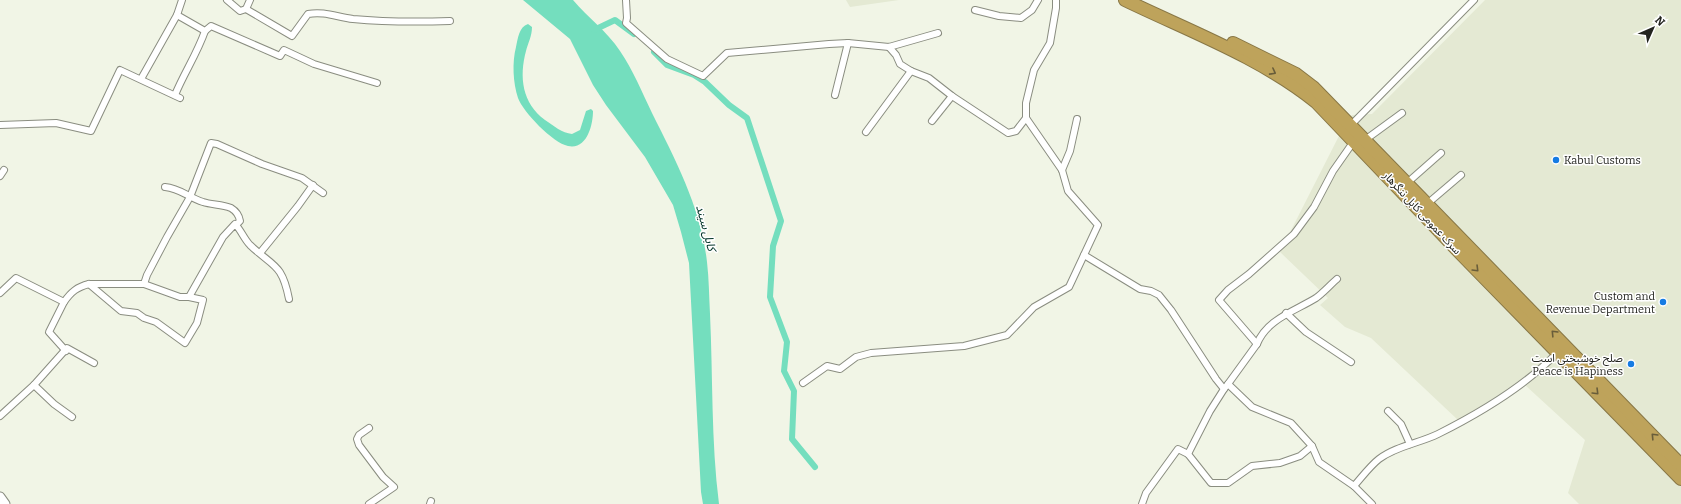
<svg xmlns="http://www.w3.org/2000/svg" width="1681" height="504" font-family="Bitter,'Noto Sans Arabic',serif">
<rect width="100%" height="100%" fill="#f1f5e6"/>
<!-- built -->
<g fill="#e4e9d3">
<polygon points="846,0 899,0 850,7"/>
<polygon points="1485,0 1681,0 1681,504 1579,504 1568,493 1585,440 1525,385 1459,421 1371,338 1345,327 1320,305 1328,298 1280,252 1344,126 1352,115 1372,114"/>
</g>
<!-- water -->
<g fill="#74debe">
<path d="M523,0H573C588,18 607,31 620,51C633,70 642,92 652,113C676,161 701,208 707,262C709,279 709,296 710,314C713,377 711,441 719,504H703L701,492L689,263L681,232L673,205L645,157L606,105L593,85L570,39Z"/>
<path d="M528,24L532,27C532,36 528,43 526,51C519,77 522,103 545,120C554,126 562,133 572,134L580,130L586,111L591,109L593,111C593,125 587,150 568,146C553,143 523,112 518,98C513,83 512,62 516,47C518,38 519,27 528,24Z"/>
</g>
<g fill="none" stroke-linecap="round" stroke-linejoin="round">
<!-- canal -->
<g stroke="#74debe" stroke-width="6">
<polyline points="594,30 615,20 634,34"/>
<polyline points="654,52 667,65 694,75 705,82 729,105 747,118 781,221 773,246 770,297 787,342 784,371 794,391 792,439 815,467"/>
</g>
<!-- street casing -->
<g stroke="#8a8d80" stroke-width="8">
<g id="street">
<polyline points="182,0 177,15 205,31 211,26 280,56 284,50 314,64 377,83"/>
<path d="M227,0L240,11L246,9L292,36L308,14C324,11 337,17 353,19C385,22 418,22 450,21"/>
<polyline points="626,0 627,18 626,23 667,59 703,76 727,53 829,44 848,43 889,47 938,33"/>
<polyline points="246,9 250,0"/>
<polyline points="975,10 999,16 1021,18 1032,10 1038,0"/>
<polyline points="889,47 896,55 900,64 911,71 929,78 952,96 1008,133 1016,131 1026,118"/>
<polyline points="141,79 177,15"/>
<path d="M175,95C184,73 197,54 205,31"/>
<polyline points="835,95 848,43"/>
<polyline points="932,121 952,96"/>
<polyline points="0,125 56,123 91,131 120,70 180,98"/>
<polyline points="1349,127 1474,0"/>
<polyline points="866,132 911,71"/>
<polyline points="1365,140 1402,113"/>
<polyline points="1062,170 1070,151 1077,119"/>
<polyline points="0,176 4,170"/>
<polyline points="1407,183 1441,153"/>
<path d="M165,187C180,188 189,198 203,202C212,205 222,204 231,208C236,211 239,215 240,221L236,225"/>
<polyline points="1427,204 1461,175"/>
<polyline points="260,253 298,206 313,185"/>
<polyline points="1084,255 1140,289 1151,291 1159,295 1171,310 1216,379 1224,389 1228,384 1252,407 1291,423 1312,446 1319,462 1354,486 1372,504"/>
<polyline points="89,284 121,311 137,313 144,318 156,322 185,343 197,323 203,300 189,297"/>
<polyline points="144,284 147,275 167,237 190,197 211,143 217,144 262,164 302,178 323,193"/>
<path d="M0,293L16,278L64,302C71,292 77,287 89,284H144L180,297H189L223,237L235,224C241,230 244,239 250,245C273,267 282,263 289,299"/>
<polyline points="64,302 49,332 66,351"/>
<polyline points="1286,313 1306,332 1351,362"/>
<path d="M1257,344C1267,319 1295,311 1316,298C1323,293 1330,285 1337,279"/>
<polyline points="803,383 827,366 840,369 856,357 871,353 964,346 1007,335 1034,307 1069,287 1098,225 1068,191 1062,170 1026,118 1026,103 1034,70 1050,43 1056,8 1056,0"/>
<polyline points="1228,384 1257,344 1219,300 1228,290 1249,274 1294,234 1314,207 1333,171 1354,141"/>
<polyline points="34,385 54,404 72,417"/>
<polyline points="1388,411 1401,424 1410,444"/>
<polyline points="0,416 34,385 67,348 94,363"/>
<polyline points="1188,454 1211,483 1228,483 1252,466 1280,463 1300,456 1312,446"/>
<path d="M1354,486C1362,477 1370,466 1379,459C1396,446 1420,443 1438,434C1480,413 1524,387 1557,353"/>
<polyline points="369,504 394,487 383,477 359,445 357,439 359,435 369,428"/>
<polyline points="430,504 431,501"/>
<polyline points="1142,504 1146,493 1178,449 1188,454 1210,411 1224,389"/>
</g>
</g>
<!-- secondary casing -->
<g stroke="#8a8d80" stroke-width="11">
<polyline id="secondary" points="0,497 5,504"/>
</g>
<!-- highway casing -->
<g stroke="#887746" stroke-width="14">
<g id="highway">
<path d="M1125,0C1189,31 1260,57 1316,102L1461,254L1681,479"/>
<polyline points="1233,43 1296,74 1313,87 1681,465"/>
</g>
</g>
<!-- street -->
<use href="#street" stroke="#fff" stroke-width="6"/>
<!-- secondary -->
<use href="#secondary" stroke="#fff" stroke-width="9"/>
<!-- highway -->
<use href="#highway" stroke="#bea35b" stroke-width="12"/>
</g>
<!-- one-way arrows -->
<defs><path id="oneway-chevron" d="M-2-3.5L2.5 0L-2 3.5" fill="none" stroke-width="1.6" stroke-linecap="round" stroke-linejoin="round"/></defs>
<g stroke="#695d3a">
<use href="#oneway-chevron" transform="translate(1273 72) rotate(28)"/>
<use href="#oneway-chevron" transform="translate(1476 269) rotate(45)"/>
<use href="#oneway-chevron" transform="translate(1554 333) rotate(-134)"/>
<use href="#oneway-chevron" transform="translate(1596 392) rotate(45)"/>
<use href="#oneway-chevron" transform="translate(1654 436) rotate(-134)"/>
</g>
<!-- markers -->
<g fill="#157be3" stroke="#fff" stroke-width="1.5">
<circle cx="1556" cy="160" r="4"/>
<circle cx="1663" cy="302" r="4"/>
<circle cx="1631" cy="364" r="4"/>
</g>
<g text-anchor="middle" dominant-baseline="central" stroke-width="3" stroke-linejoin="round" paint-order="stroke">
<!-- poi labels -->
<g font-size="11" fill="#23241f" stroke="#fff" text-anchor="end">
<text x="1564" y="160" text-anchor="start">Kabul Customs</text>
<text x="1655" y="296">Custom and<tspan x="1655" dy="13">Revenue Department</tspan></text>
<text x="1623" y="358">صلح خوشبختی است<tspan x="1623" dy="13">Peace is Hapiness</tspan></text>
</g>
<!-- street labels -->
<g font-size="11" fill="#23241f" stroke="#fff">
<text transform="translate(1422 213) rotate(47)">سرک عمومی کابل ننگرهار</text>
</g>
<!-- water labels -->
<g font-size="12" font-style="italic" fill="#003327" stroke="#fff">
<text transform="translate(706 228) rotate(75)">کابل سيند</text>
</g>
</g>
<!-- north arrow -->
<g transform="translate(1653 28) rotate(45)" stroke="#ffffff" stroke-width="3" paint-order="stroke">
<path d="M0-3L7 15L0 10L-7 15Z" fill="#23241f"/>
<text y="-6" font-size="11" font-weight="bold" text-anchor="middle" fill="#23241f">N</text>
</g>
</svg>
